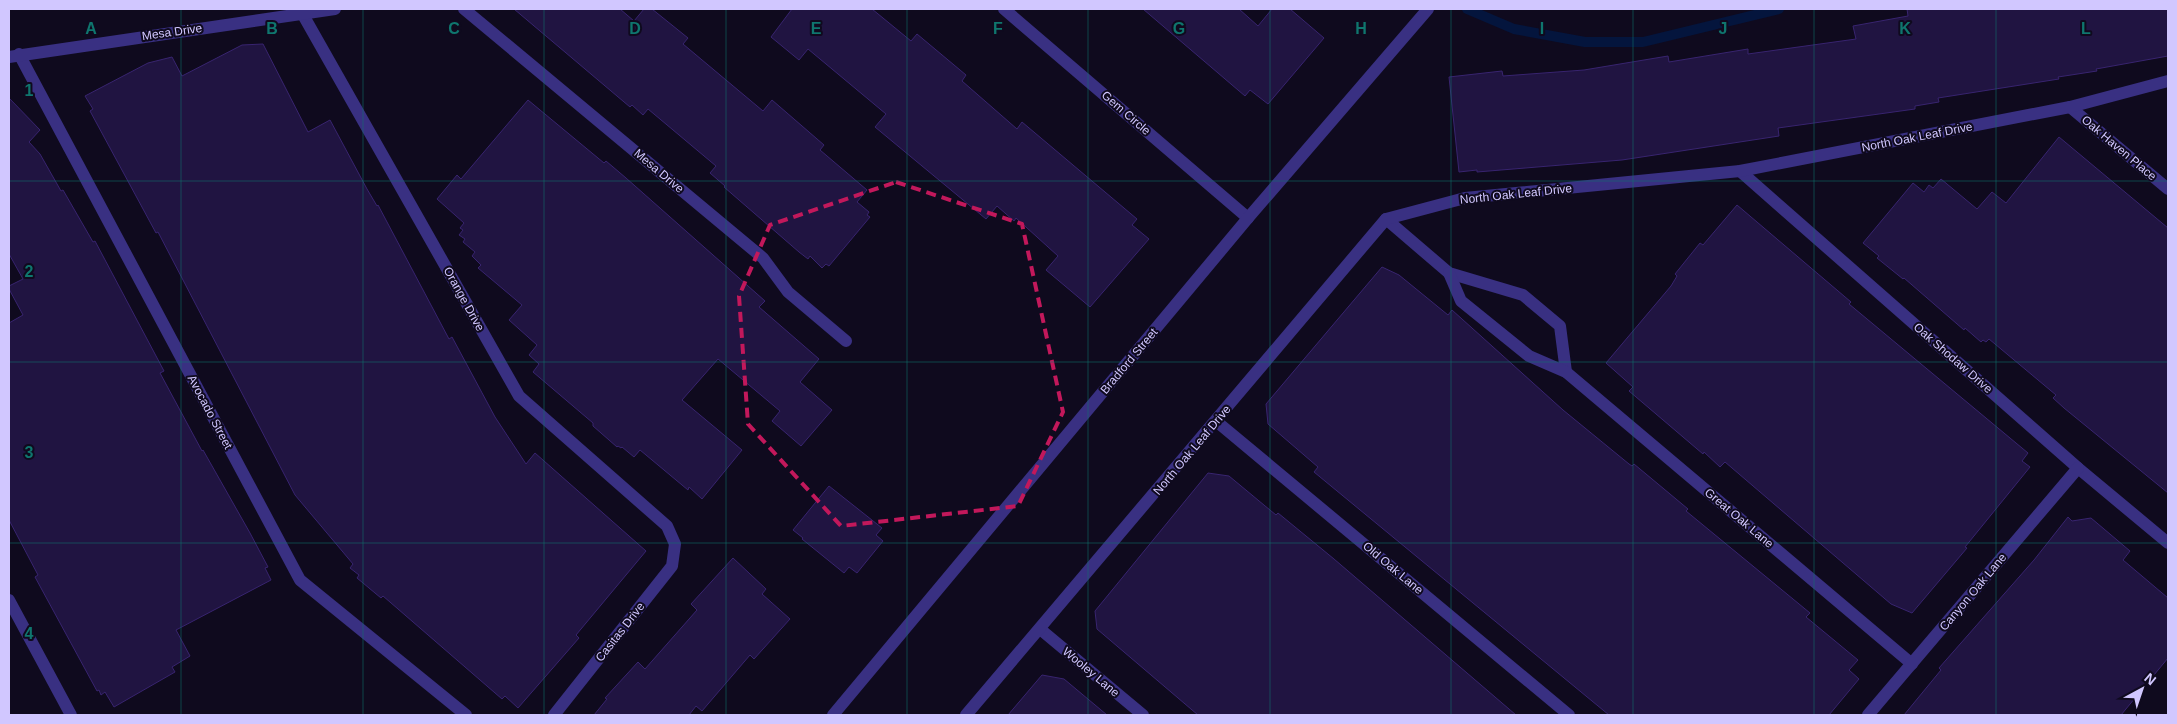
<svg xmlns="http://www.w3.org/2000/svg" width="2177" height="724" font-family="Helvetica,sans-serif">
<rect width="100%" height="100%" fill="#0f0a1e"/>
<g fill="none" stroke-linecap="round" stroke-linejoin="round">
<!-- stream -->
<polyline stroke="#04153d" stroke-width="10" points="1467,9 1514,29 1585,42 1643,42 1779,9"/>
</g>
<!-- building -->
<g fill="#201441" stroke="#38246f">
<polygon points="514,9 620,9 634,21 644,9 652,9 688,38 683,44 763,111 772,100 824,145 820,150 867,190 857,202 869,212 867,215 870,217 829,266 826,264 822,268 810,256 808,259 799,252 724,187 725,186 710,173 716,166 648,109 643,115 632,105 630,107"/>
<polygon points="792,9 872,9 911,41 917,34 966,75 962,81 1017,129 1022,122 1137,219 1132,225 1149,239 1090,307 1046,270 1058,256 1016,218 1014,221 997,206 986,219 875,127 886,114 808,49 799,60 771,37"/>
<polygon points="1143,9 1239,9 1258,26 1272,9 1290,9 1324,38 1268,104 1250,90 1245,96"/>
<polygon points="1907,9 2168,9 2168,56 2096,69 2097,71 2058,77 2059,79 1938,98 1939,102 1915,106 1915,109 1778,128 1779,136 1622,160 1477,172 1477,170 1459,172 1449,77 1502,71 1503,76 1584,70 1668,56 1669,62 1748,49 1748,54 1856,39 1853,26 1908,16"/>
<polygon points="263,44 308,132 330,120 367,189 377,206 378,205 449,339 452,337 495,417 526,464 535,453 646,551 576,635 579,638 518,708 505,696 502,699 383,596 381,598 357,578 359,575 350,568 353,564 295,495 158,232 156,233 90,111 93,109 85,96 148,63 172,57 182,76 242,45"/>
<polygon points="9,98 40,130 29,142 40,154 61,191 63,190 93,242 95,241 164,371 160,373 202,451 203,450 250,533 268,567 265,568 271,580 176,630 190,656 172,667 175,672 114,707 105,692 101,695 99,690 97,691 35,577 38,575 9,520 9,323 23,315 9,289 9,286 23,279 9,254"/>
<polygon points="528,100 604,163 606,161 626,178 765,301 759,307 819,359 800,382 832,410 801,446 772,421 780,411 718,359 682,400 742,450 702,499 689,487 688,490 640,450 634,457 622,447 621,448 618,446 617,447 593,426 593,423 533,372 539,364 529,355 537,345 509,320 522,305 478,268 481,265 472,256 475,252 463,242 465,239 459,235 463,230 460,228 464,223 437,199 457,175 461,179"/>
<polygon points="2059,137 2168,228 2168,493 2064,408 2053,398 2056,395 1989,339 1986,342 1983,340 1981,342 1965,328 1964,330 1904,278 1903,279 1877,258 1879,256 1863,243 1913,183 1924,192 1929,185 1933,188 1941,179 1977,209 1992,192 2006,203"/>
<polygon points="1737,205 1851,302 1849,304 2028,453 2022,461 2030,467 1965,547 1967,548 1912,613 1891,604 1725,462 1720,467 1704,452 1703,454 1629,391 1633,387 1606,363 1671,286 1677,276 1675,274 1700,243 1703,245"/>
<polygon points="1382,267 1399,275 1448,315 1452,310 1563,410 1629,464 1632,466 1634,464 1688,509 1686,511 1810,613 1806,617 1858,660 1849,670 1859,679 1829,715 1609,715 1314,472 1318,467 1268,424 1266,404"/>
<polygon points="1208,473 1229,476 1276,515 1278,513 1334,559 1516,715 1198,715 1097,629 1095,611"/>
<polygon points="829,486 882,528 876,535 883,541 857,573 849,567 844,573 802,539 803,538 793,530"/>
<polygon points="2068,517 2072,521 2091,518 2130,551 2123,560 2168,598 2168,658 2121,715 1904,715 1941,670 1939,668 2034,560"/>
<polygon points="733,558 766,589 762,594 790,619 754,659 750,655 702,711 696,706 689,715 594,715 607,699 605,698 638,662 645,669 697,610 691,604"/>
<polygon points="1042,675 1064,679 1107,715 1008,715"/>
</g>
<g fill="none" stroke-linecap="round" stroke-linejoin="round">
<!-- minor -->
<g stroke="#393082" stroke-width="12">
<polyline points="464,9 763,258 788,292 846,341"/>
<polyline points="1004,9 1248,218"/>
<polyline points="302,13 519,396 667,526 675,544 672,566 554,715"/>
<polyline points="19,54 300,580 466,715"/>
<polyline points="9,57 335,9"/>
<polyline points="2070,107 2168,189"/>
<polyline points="1740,171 2078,468 2168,543"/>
<polyline points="1386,219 1449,273 1523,295 1560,326 1566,372"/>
<polyline points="1449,273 1461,301 1529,356 1566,372 1912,664"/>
<polyline points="1216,421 1569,715"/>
<polyline points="9,600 71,715"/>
<polyline points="1040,629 1143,715"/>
<polyline points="833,715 1248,218 1428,9"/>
<polyline points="966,715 1386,219 1465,198 1740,171 2070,107 2168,81"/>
<polyline points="1868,715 2078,468"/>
</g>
</g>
<!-- marked area -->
<path fill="none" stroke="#c2185b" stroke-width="4" stroke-dasharray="10 6" stroke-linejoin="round" d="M896,182L1022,224L1063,412L1018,506L841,526L748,424L739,296L770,225Z"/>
<!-- grid -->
<path fill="none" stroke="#0f766e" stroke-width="1" stroke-opacity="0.55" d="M181,9V715M363,9V715M544,9V715M726,9V715M907,9V715M1088,9V715M1270,9V715M1451,9V715M1633,9V715M1814,9V715M1996,9V715M9,181H2168M9,362H2168M9,543H2168"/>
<g text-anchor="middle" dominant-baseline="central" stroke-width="4" stroke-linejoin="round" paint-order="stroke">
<!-- street labels -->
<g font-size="12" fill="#d1c7ff" stroke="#0f0a1e">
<text transform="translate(172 32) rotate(-8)">Mesa Drive</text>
<text transform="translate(1126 113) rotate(41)">Gem Circle</text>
<text transform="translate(1917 137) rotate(-11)">North Oak Leaf Drive</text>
<text transform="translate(2119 148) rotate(40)">Oak Haven Place</text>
<text transform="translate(659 171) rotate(40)">Mesa Drive</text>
<text transform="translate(1516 194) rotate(-6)">North Oak Leaf Drive</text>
<text transform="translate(464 299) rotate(61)">Orange Drive</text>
<text transform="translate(1953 358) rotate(41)">Oak Shodaw Drive</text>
<text transform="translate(1129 361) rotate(-50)">Bradford Street</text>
<text transform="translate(210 412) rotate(62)">Avocado Street</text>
<text transform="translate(1192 450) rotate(-50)">North Oak Leaf Drive</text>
<text transform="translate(1739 518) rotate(40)">Great Oak Lane</text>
<text transform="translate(1393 568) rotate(40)">Old Oak Lane</text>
<text transform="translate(1973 592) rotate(-50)">Canyon Oak Lane</text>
<text transform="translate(620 632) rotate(-52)">Casitas Drive</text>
<text transform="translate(1091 672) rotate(40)">Wooley Lane</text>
</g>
</g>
<g font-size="16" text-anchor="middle" font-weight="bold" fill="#0f766e" stroke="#0f0a1e" stroke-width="4" stroke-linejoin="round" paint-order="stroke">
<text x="91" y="34">A</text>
<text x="272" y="34">B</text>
<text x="454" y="34">C</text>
<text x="635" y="34">D</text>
<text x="816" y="34">E</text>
<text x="998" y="34">F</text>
<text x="1179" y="34">G</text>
<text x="1361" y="34">H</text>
<text x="1542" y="34">I</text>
<text x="1723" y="34">J</text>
<text x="1905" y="34">K</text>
<text x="2086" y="34">L</text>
<text x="29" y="96">1</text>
<text x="29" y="277">2</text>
<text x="29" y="458">3</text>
<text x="29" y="639">4</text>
</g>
<!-- border -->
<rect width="2177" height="724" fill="none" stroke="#d1c7ff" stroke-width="20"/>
<!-- north arrow -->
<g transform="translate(2142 689) rotate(40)" stroke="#0f0a1e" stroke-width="4" paint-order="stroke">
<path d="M0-4L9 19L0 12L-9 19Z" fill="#d1c7ff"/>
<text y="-8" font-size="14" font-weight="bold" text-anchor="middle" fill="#d1c7ff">N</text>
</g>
</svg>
